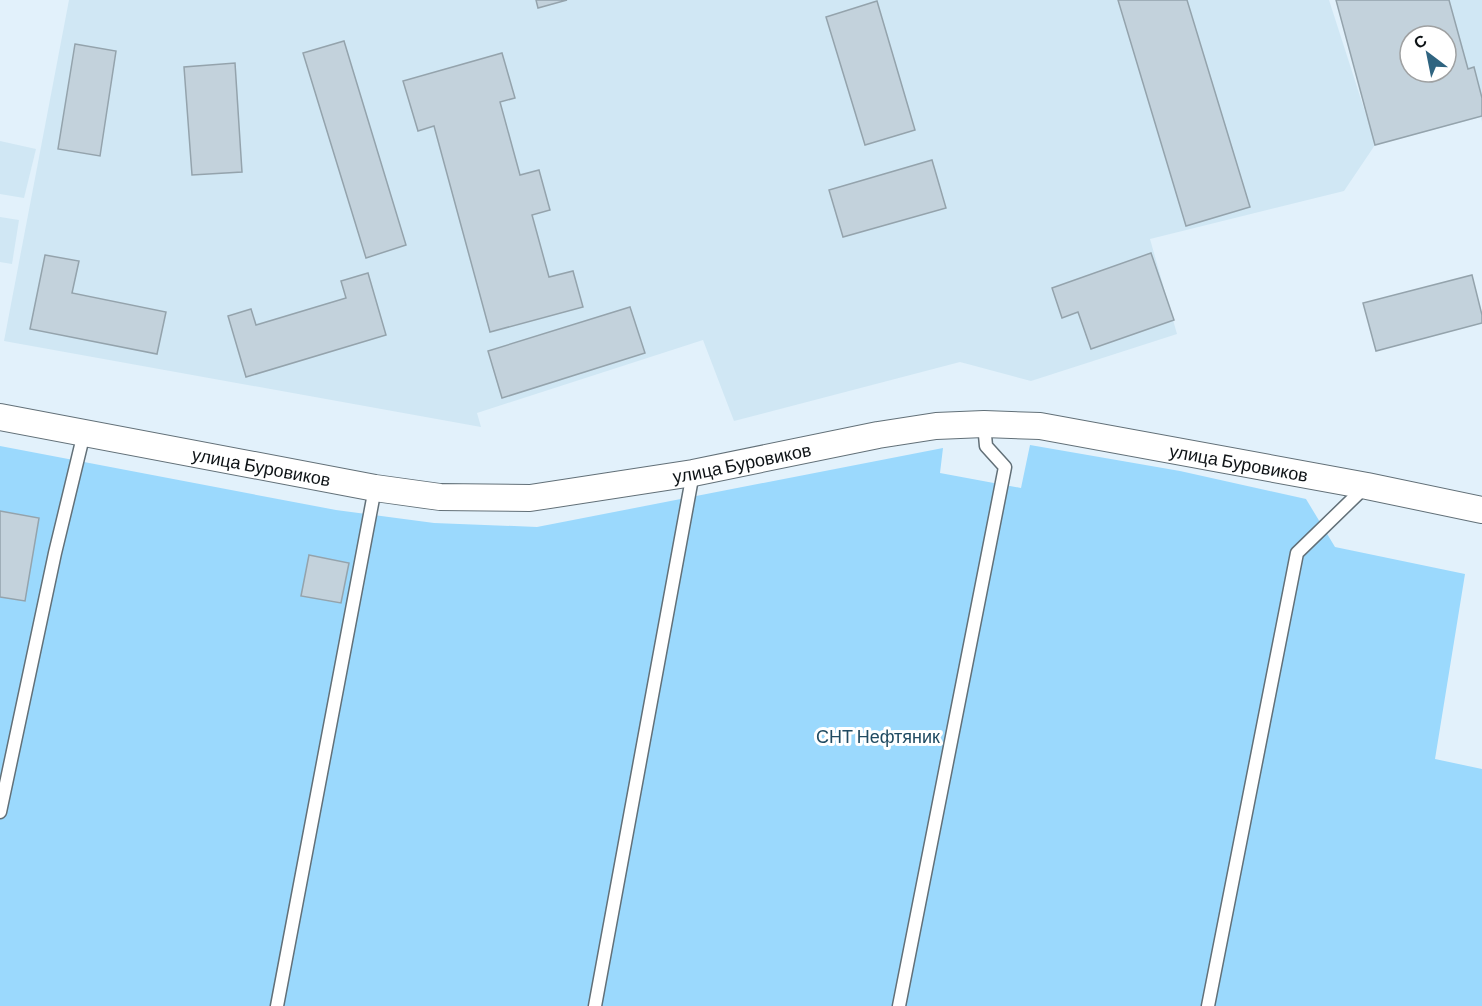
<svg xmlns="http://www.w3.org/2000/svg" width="1482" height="1006" font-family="Barlow,sans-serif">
<rect width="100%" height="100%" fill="#e2f1fb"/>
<!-- built -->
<g fill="#d0e7f4" fill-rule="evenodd">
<path d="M69,0H1329L1369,124L1336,0H1482V122L1481,117L1375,145L1344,191L1150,239L1177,334L1031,381L960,362L734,421L703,340L477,413L481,427L4,341ZM1410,36H1446V72H1410Z"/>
<polygon points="0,141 36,149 24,198 0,194"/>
<polygon points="0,217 19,220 12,264 0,262"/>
</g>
<!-- green -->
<polygon fill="#9bd9fd" points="1030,445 1180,471 1306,499 1335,547 1465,574 1435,759 1482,769 1482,1006 0,1006 0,446 336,510 434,523 537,527 943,448 940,473 1021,488"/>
<!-- building -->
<g fill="#c3d2dc" stroke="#94a3ac" stroke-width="1.5" fill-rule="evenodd">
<polygon points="536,0 567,0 538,8"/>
<polygon points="1118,0 1187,0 1250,207 1186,226"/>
<path d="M1336,0H1449L1468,69L1474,67L1482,98V116L1375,145ZM1410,36H1446V72H1410Z"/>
<polygon points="877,1 915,130 865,145 826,17"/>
<polygon points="344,41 406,245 366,258 303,53"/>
<polygon points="75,44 116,51 100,156 58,149"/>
<polygon points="502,53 515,98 500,102 520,175 539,170 550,210 532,215 549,277 573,271 583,307 490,332 434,126 418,131 403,81"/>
<polygon points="235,63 242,172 192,175 184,67"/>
<polygon points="932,160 946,208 843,237 829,190"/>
<polygon points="1151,253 1174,320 1091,349 1078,312 1062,318 1052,288"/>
<polygon points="45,255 79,261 72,293 166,312 157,354 30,329"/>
<polygon points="368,273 386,335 246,377 228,316 251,309 256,325 346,298 341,281"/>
<polygon points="1472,275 1482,315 1482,323 1376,351 1363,303"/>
<polygon points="630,307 645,353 502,398 488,351"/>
<polygon points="0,511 39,518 25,601 0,597"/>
<polygon points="309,555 349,563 341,603 301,596"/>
</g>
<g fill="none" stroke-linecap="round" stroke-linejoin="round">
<!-- lane casing -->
<g stroke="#627078" stroke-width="15">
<g id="lane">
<polyline points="0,812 55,553 84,433"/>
<polyline points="277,1006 375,488"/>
<polyline points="595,1006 693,473"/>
<polyline points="899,1006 1005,467 986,446 984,424"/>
<polyline points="1208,1006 1297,553 1366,486"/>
</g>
</g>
<!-- street casing -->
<g stroke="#627078" stroke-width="28">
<g id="street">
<path id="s1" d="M0,417L375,488L440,497L530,498L693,473L878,435L936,426L984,424L1040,426L1367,486L1482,510"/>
</g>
</g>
<!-- lane -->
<use href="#lane" stroke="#fff" stroke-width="12"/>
<!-- street -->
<use href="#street" stroke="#fff" stroke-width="26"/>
</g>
<g text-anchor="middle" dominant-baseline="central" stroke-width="6" stroke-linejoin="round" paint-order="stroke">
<!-- street labels -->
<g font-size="18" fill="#0e1316" stroke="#fff">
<text stroke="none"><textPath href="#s1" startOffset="752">улица Буровиков</textPath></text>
<text stroke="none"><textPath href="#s1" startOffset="1256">улица Буровиков</textPath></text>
<text stroke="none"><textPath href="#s1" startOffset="266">улица Буровиков</textPath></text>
</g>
<!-- park labels -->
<g font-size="18" fill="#204b62" stroke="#fff">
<text x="878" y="736">СНТ Нефтяник</text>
</g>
</g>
<!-- north arrow -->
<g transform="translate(1428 54) rotate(328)"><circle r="28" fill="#ffffff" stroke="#9fa1a2" stroke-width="1.5"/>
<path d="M0-4.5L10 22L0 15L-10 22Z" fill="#2f6480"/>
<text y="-9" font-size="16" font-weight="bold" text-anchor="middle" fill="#0e1316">С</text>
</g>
</svg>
